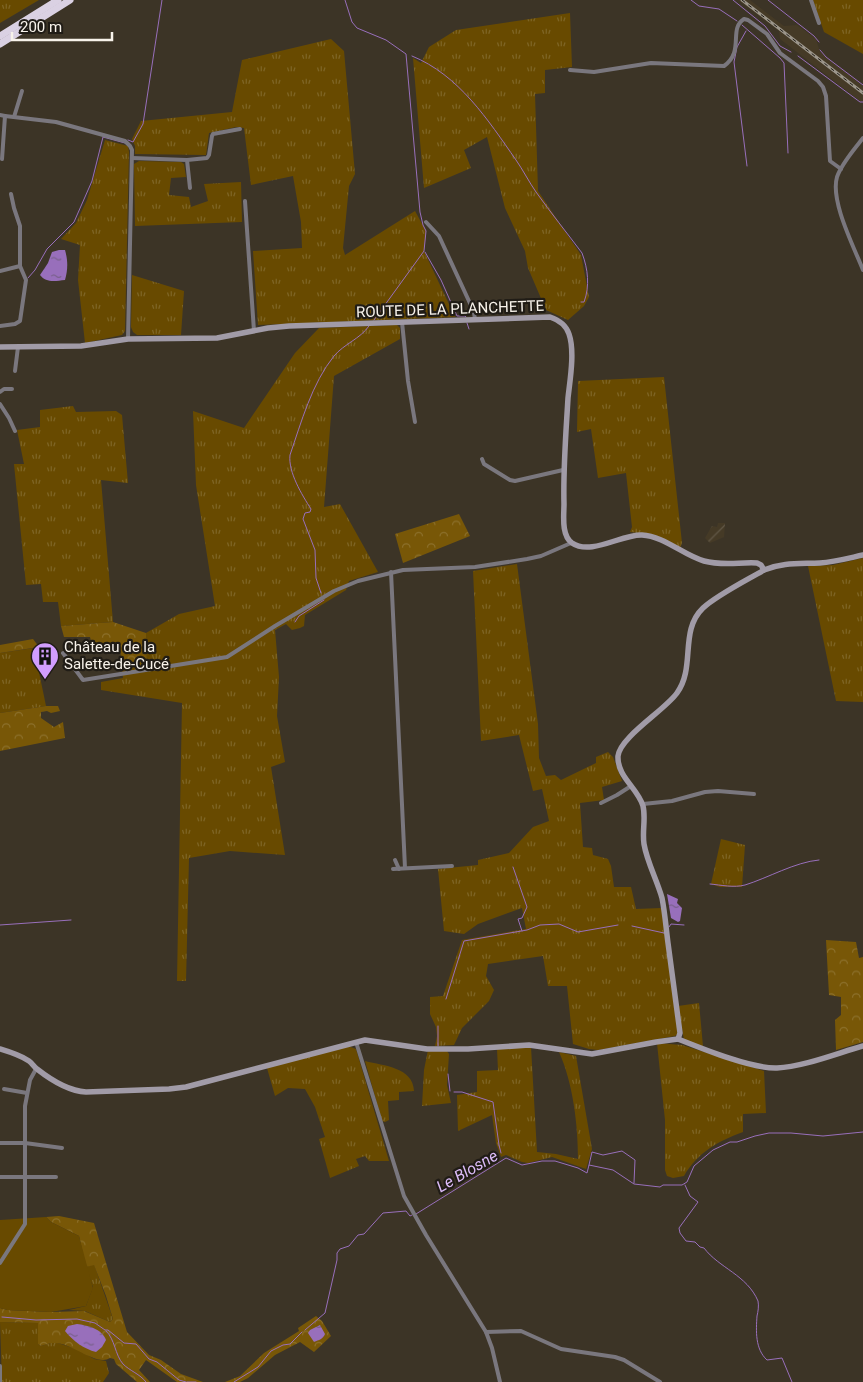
<svg xmlns="http://www.w3.org/2000/svg" width="863" height="1382" font-family="Roboto,sans-serif">
<defs>
<pattern id="industrial-furrows" width="10" height="10" patternUnits="userSpaceOnUse" patternTransform="scale(1.25)"><rect width="10" height="10" fill="#453a26"/><path d="M-1 1l2-2M0 10L10 0M9 11l2-2" fill="none" stroke="#615746"/></pattern>
<pattern id="grass-tufts" width="24" height="20" patternUnits="userSpaceOnUse" patternTransform="scale(1.25)"><rect width="24" height="20" fill="#684a00"/><path d="M3 7l-1-3M5 7V3M7 7l1-3M15 17l-1-3M17 17v-4M19 17l1-3" fill="none" stroke="#7e6525"/></pattern>
<pattern id="forest-crowns" width="20" height="18" patternUnits="userSpaceOnUse" patternTransform="scale(1.25)"><rect width="20" height="18" fill="#785707"/><path d="M2 6a3 3 0 1 1 6 0M12 15a3 3 0 1 1 6 0" fill="none" stroke="#8c702b"/></pattern>
<pattern id="water-ripples" width="26" height="14" patternUnits="userSpaceOnUse" patternTransform="scale(1.25)"><rect width="26" height="14" fill="#986fbb"/><path d="M2 4q2-2 4 0t4 0M15 11q2-2 4 0t4 0" fill="none" stroke="#79608c"/></pattern>
</defs>
<rect width="100%" height="100%" fill="#3c3426"/>
<!-- built -->
<polygon fill="#453a26" points="738,0 750,0 784,26 797,25 816,39 820,52 863,86 863,101 860,101 780,39 779,31"/>
<!-- industrial -->
<polygon fill="url(#industrial-furrows)" points="718,523 725,523 724,537 710,543 705,538 712,526 717,527"/>
<!-- grass -->
<g fill="url(#grass-tufts)">
<polygon points="0,0 39,0 0,23"/>
<polygon points="813,0 863,0 863,54 824,32"/>
<polygon points="570,13 572,67 545,70 545,93 535,94 538,191 581,255 589,297 584,306 568,320 546,310 528,268 525,251 505,208 487,137 464,150 471,168 424,188 413,58 421,63 429,47 456,30"/>
<polygon points="331,39 344,51 355,174 349,186 343,248 345,255 415,211 426,231 424,251 455,317 258,325 253,251 302,248 301,222 293,176 251,185 244,128 236,127 209,133 206,155 135,154 135,146 132,139 141,121 232,112 242,60"/>
<polygon points="105,140 128,146 129,152 125,331 122,335 85,343 78,280 80,245 61,239 76,223 87,200"/>
<polygon points="139,161 181,162 184,164 186,177 171,178 169,195 189,197 191,207 208,201 204,184 241,182 242,222 135,226 134,164"/>
<polygon points="132,275 184,291 181,335 137,335 133,332 131,327"/>
<polygon points="397,325 400,328 400,339 334,376 324,507 340,504 378,572 349,581 346,590 305,615 304,626 300,628 292,630 286,624 275,630 279,677 277,716 285,762 271,767 285,855 230,851 189,858 186,981 177,981 182,703 101,690 101,682 123,678 122,670 147,666 146,633 179,614 215,606 196,485 193,411 244,428 295,353 319,328"/>
<polygon points="664,377 682,543 680,548 655,535 630,532 632,527 626,473 598,478 591,429 577,432 578,381"/>
<polygon points="73,406 76,412 116,411 122,415 128,483 101,480 113,622 61,626 58,602 43,602 41,584 26,585 14,464 24,464 17,430 40,427 40,410"/>
<polygon points="863,558 863,702 836,701 808,566 833,565"/>
<polygon points="517,564 538,724 539,758 546,776 555,775 561,780 596,763 596,757 608,752 613,757 622,781 602,787 604,800 580,803 583,847 592,848 593,855 608,859 611,866 614,887 631,887 636,909 662,908 678,1034 675,1036 598,1050 589,1049 573,1044 567,986 548,986 543,956 488,964 486,976 494,990 489,1001 462,1028 454,1045 435,1046 437,1036 436,1027 430,1014 430,997 443,996 462,940 526,929 522,908 478,924 464,934 444,931 438,869 478,865 478,860 509,853 533,827 549,821 542,789 533,791 519,735 481,741 473,571"/>
<polygon points="34,648 46,706 0,713 0,653"/>
<polygon points="721,839 745,845 742,887 720,887 711,884"/>
<polygon points="699,1003 703,1046 701,1046 684,1040 678,1006"/>
<path d="M657,1043L682,1045L764,1071L766,1113L743,1114V1132C718,1141 697,1153 684,1176L673,1178L667,1176L665,1170V1120Z"/>
<polygon points="348,1046 356,1049 389,1161 369,1161 365,1156 356,1159 359,1166 330,1178 319,1139 325,1137 315,1107 305,1089 288,1088 275,1096 267,1068"/>
<path d="M531,1047L537,1152L556,1154L578,1159C578,1125 573,1083 559,1052L576,1056L592,1149L586,1169L552,1157L528,1163L522,1162L506,1155L501,1157L496,1143L492,1115L458,1131L457,1095L477,1092V1071L498,1070L497,1049Z"/>
<polygon points="428,1050 447,1051 449,1054 447,1085 451,1103 422,1106 424,1070"/>
<path d="M365,1061C384,1066 413,1067 414,1091L399,1092V1100L388,1101L389,1120L385,1122L382,1121Z"/>
<polygon points="94,1264 113,1319 110,1322 85,1311 69,1310 86,1306 93,1287 86,1267"/>
<polygon points="0,1322 39,1323 38,1344 41,1346 54,1342 61,1344 79,1350 94,1359 106,1361 109,1373 103,1382 2,1382"/>
</g>
<!-- forest -->
<g fill="url(#forest-crowns)">
<polygon points="459,514 470,536 403,563 395,534"/>
<polygon points="113,622 146,633 147,666 122,670 120,647 93,649 90,637 64,637 61,626"/>
<polygon points="33,639 39,647 0,653 0,645"/>
<polygon points="46,706 58,706 60,711 51,713 47,711 41,712 41,718 54,727 63,722 65,738 0,751 0,713"/>
<polygon points="826,940 856,942 859,958 863,957 863,1042 836,1050 835,1020 841,1015 841,997 829,995"/>
<path d="M59,1216L94,1223L127,1332L149,1355L161,1360L181,1374L203,1382H177L146,1360L139,1370L150,1382H137L116,1364L114,1359L110,1358C96,1367 71,1341 53,1343C49,1343 45,1345 41,1346L38,1344V1323L0,1322V1308L7,1310L51,1312L84,1311L110,1322L113,1319L106,1296L94,1265L86,1267L79,1236L51,1222L46,1217Z"/>
<polygon points="316,1316 322,1321 331,1336 314,1352 300,1342 275,1355 248,1378 240,1382 225,1382 240,1376 264,1353 299,1331 298,1328"/>
</g>
<!-- green -->
<polygon fill="#684a00" points="46,1217 51,1222 79,1236 93,1288 86,1306 51,1312 7,1310 0,1308 0,1220"/>
<!-- water -->
<g fill="url(#water-ripples)">
<path d="M59,250H65C68,261 68,269 65,280C55,281 46,283 40,275L48,263L52,252Z"/>
<polygon points="667,894 678,899 677,903 682,908 680,921 678,922 671,918"/>
<path d="M77,1324C87,1325 102,1329 106,1340L102,1347L96,1352C84,1349 73,1341 65,1331L68,1326Z"/>
<path d="M320,1325L325,1334C323,1339 319,1340 314,1342L308,1333L310,1330Z"/>
</g>
<g fill="none" stroke-linecap="round" stroke-linejoin="round">
<!-- stream -->
<g stroke="#986fbb" stroke-width="1">
<polyline points="345,0 352,22 357,28 386,40 406,54 420,212 423,225 426,231 424,251 374,320"/>
<polyline points="691,0 699,6 719,9 737,21"/>
<polyline points="733,0 765,26 780,46 791,52"/>
<polyline points="768,0 814,36 819,42"/>
<polyline points="742,25 780,58 784,63 788,153"/>
<polyline points="746,31 737,47 734,62 747,166"/>
<polyline points="820,50 826,57 863,85"/>
<path d="M412,56C459,75 488,120 516,160C523,170 529,182 536,192C551,213 567,233 582,253C588,269 590,286 584,302H581"/>
<polyline points="798,56 860,102 863,102"/>
<polyline points="128,140 133,142 143,124 162,0"/>
<polyline points="425,252 441,280 457,316 465,316 466,317"/>
<polyline points="28,278 35,270 47,249 74,222 92,181 103,137 125,143"/>
<polyline points="467,323 469,329"/>
<path d="M321,593L316,578L315,550L303,519L305,513L310,512L311,509C302,495 288,472 290,455C301,423 312,383 334,356C344,344 360,339 369,326"/>
<polyline points="295,622 299,616 324,600"/>
<polyline points="513,867 527,907 522,918 518,919 522,931"/>
<path d="M710,884C721,885 734,888 745,885C768,878 795,862 819,860"/>
<polyline points="0,925 71,920"/>
<polyline points="632,926 664,933"/>
<polyline points="669,927 671,924 684,925"/>
<polyline points="446,999 464,941 527,930 540,925 559,924 578,932 618,925"/>
<polyline points="438,1046 438,1026"/>
<polyline points="448,1074 450,1091"/>
<polyline points="454,1092 462,1092 493,1102 499,1145 501,1153"/>
<polyline points="589,1165 592,1152 603,1155 622,1151 635,1160 634,1183"/>
<path d="M685,1185L690,1196L698,1202L679,1228L680,1233L686,1241L695,1242L700,1247L704,1248C719,1268 747,1275 758,1301C759,1306 758,1312 757,1316C756,1331 755,1349 767,1360L782,1358L792,1382"/>
<polyline points="416,1214 506,1158 522,1165 542,1161 555,1161 578,1168 587,1173 589,1165 613,1170 634,1184 660,1187 663,1185 682,1185 687,1182 694,1166 713,1150 730,1142 737,1142 755,1136 769,1133 791,1133 823,1136 863,1132"/>
<polyline points="2,1317 36,1320 77,1319 95,1323 105,1330 108,1330 124,1343 136,1344 149,1359 157,1362 179,1380 186,1382"/>
<polyline points="305,1330 325,1313 337,1260 337,1253 340,1249 349,1246 358,1235 364,1234 383,1213 406,1211 410,1216 412,1215"/>
<path d="M106,1331C115,1339 115,1355 123,1364C130,1371 140,1374 146,1382"/>
<polyline points="187,1382 196,1382"/>
<polyline points="234,1382 258,1367 271,1351 283,1345 290,1344 302,1332"/>
</g>
<!-- street -->
<g stroke="#7a777e" stroke-width="4">
<polyline points="811,0 819,23"/>
<path d="M570,70L594,72L651,63L724,66C745,51 728,29 744,19L748,20L767,34L780,53L818,81L823,87L826,96L830,161L841,169"/>
<polyline points="0,115 5,116 2,159"/>
<polyline points="5,116 56,122 125,141 130,146 132,150 128,339"/>
<polyline points="14,117 22,91"/>
<path d="M863,138C854,150 842,163 837,177C830,201 854,247 863,270"/>
<polyline points="132,158 187,160 190,188"/>
<polyline points="187,160 207,158 209,155 212,136 213,134 240,129"/>
<polyline points="245,201 254,331"/>
<polyline points="426,222 439,236 474,312 475,320"/>
<polyline points="0,271 20,266"/>
<polyline points="402,322 408,381 415,422"/>
<polyline points="0,326 15,324 20,321 26,280 20,266 20,226 14,208 11,194"/>
<polyline points="15,371 18,347"/>
<polyline points="0,392 4,389 12,389"/>
<polyline points="0,404 9,418 15,431"/>
<polyline points="482,459 484,464 510,480 515,481 563,470"/>
<polyline points="391,572 405,868"/>
<polyline points="63,653 83,680 227,657 275,626 334,591 358,581 403,570 475,567 527,559 541,556 571,543"/>
<polyline points="601,803 617,795 631,786"/>
<polyline points="643,804 672,801 705,792 718,791 754,794"/>
<polyline points="395,860 399,869"/>
<polyline points="393,869 452,866"/>
<polyline points="356,1042 404,1196 426,1235 486,1332 492,1348 500,1382"/>
<polyline points="4,1089 27,1093"/>
<polyline points="0,1143 25,1143 62,1148"/>
<polyline points="0,1177 56,1177"/>
<polyline points="0,1263 25,1224 25,1106 30,1080 36,1069"/>
<polyline points="486,1332 521,1331 561,1349 615,1357 624,1360 660,1382"/>
<polyline points="0,1366 0,1382"/>
</g>
<!-- secondary -->
<g stroke="#a19ba7" stroke-width="5.5">
<path d="M0,347L81,346L128,339L217,338L268,328L289,326L550,317C559,320 566,325 569,334C575,351 570,380 568,398C566,433 563,468 564,504C564,515 561,535 572,543C591,556 622,534 642,535C664,536 683,555 704,561C722,566 740,562 757,563L761,565L764,570"/>
<path d="M678,1039C703,1049 752,1069 777,1068C803,1067 838,1053 863,1046"/>
<path d="M0,1049C10,1052 20,1055 29,1061C32,1063 34,1067 37,1069C51,1080 68,1091 86,1092L169,1089L186,1087L365,1040L427,1049H468L529,1045L592,1054L656,1042L678,1039L680,1033C676,1003 672,973 668,943C666,928 665,913 662,898C657,880 647,862 644,844C642,831 646,818 643,806C638,788 617,777 618,756C620,737 665,710 677,693C696,667 679,631 703,608C717,595 747,580 764,570C783,562 800,564 820,563C834,562 849,558 863,555"/>
</g>
<!-- highway -->
<g stroke="#dad1e3" stroke-width="7">
<polyline points="0,36 58,0"/>
<polyline points="0,44 70,0"/>
</g>
<!-- rail casing -->
<g stroke="#9c968b" stroke-width="3">
<polyline id="rail" points="742,0 863,93"/>
</g>
<!-- rail -->
<use href="#rail" stroke="#201c16" stroke-width="1" stroke-dasharray="4" stroke-linecap="butt"/>
</g>
<!-- icons -->
<defs>
<g id="building-pin" transform="scale(1.4375)"><path d="M0 17L-7.5 6A9.5 9.5 0 1 1 7.5 6Z" fill="#d19dfe" stroke="#201c16"/><path d="M-4-6H4V6H1V3H-1V6H-4ZM-2.5-4.3h1.7v1.8h-1.7ZM.8-4.3h1.7v1.8H.8ZM-2.5-1h1.7V.8h-1.7ZM.8-1h1.7V.8H.8Z" fill="#111"/></g>
</defs>
<g fill-rule="evenodd">
<use href="#building-pin" x="45" y="656"/>
</g>
<g text-anchor="middle" dominant-baseline="central" stroke-width="4.5" stroke-linejoin="round" paint-order="stroke">
<!-- street labels -->
<g font-size="15" fill="#f8f3eb" stroke="#201c16">
<text transform="translate(450 309) rotate(-2)">ROUTE DE LA PLANCHETTE</text>
</g>
<!-- poi labels -->
<g font-size="15" fill="#f8f3eb" stroke="#201c16" text-anchor="start">
<text x="64" y="647">Château de la<tspan x="64" dy="17">Salette-de-Cucé</tspan></text>
</g>
<!-- water labels -->
<g font-size="16" font-style="italic" fill="#dbbbf7" stroke="#201c16">
<text transform="translate(467 1171) rotate(-30)">Le Blosne</text>
</g>
</g>
<!-- scale -->
<path d="M12 32v8h100v-8" fill="none" stroke="#f8f3eb" stroke-width="2.5"/>
<text x="20" y="32" font-size="15" fill="#f8f3eb" stroke="#201c16" stroke-width="4" paint-order="stroke">200 m</text>
</svg>
